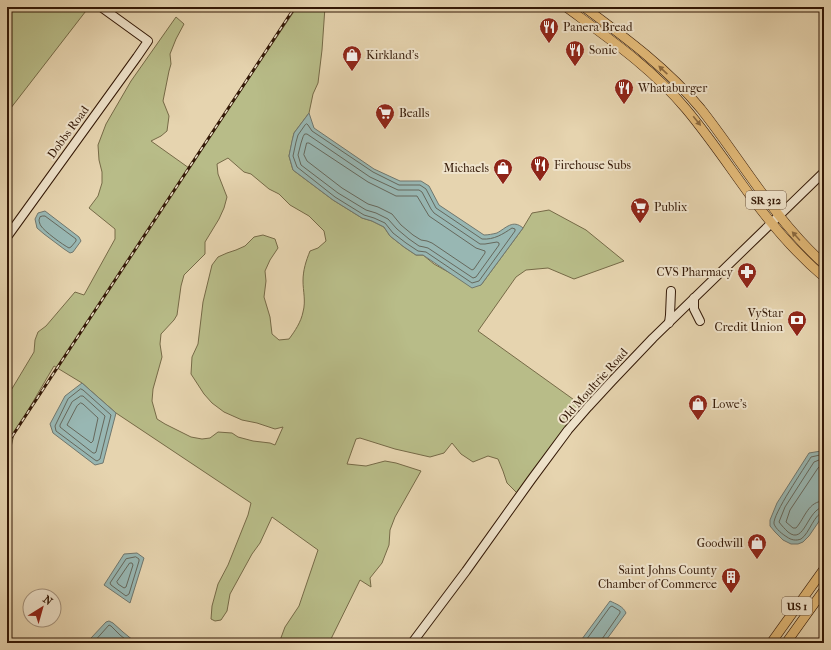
<svg xmlns="http://www.w3.org/2000/svg" width="831" height="650" font-family="'IM FELL French Canon',serif">
<rect width="100%" height="100%" fill="#e6d4af"/>
<filter id="stains"><feTurbulence type="fractalNoise" baseFrequency=".005" numOctaves="4"/><feColorMatrix values="0 0 0 0 .2 0 0 0 0 .09 0 0 0 0 .02 0 0 0 .5 -.17"/></filter>
<radialGradient id="worn" r=".72"><stop offset=".6" stop-color="#630" stop-opacity="0"/><stop offset="1" stop-color="#630" stop-opacity=".3"/></radialGradient>
<!-- green -->
<g fill="#b8bc88" stroke="#766a47" fill-rule="evenodd">
<polygon points="7,7 89,7 7,113"/>
<path d="M297,7H325L322,50L318,83L313,94L309,113L294,133L289,156L293,170L333,200L362,218L372,221L384,227L390,236L404,247L416,255H423L434,264L450,273L481,285L523,228L532,213L549,210L586,230L624,261L574,279L548,268L526,270L516,277L478,331L584,407L518,494L507,483L503,471L498,459L488,456L473,462L461,454L452,443L444,453L430,457L395,449L360,438L356,439L347,464L366,466L385,461L396,463L421,471L395,517L390,530L389,545L382,563L370,578L371,587L360,580L329,643H279L285,627L299,606L318,550L272,517L260,543L252,554L230,594L227,611L221,620L215,621L211,619L212,606L218,584L228,565L248,515L251,503L116,413L82,383L54,366L14,434L7,465V397L34,352L35,340L38,332L46,326L75,292L84,295L115,239V229L89,208L98,196L102,183V172L99,160L98,145L106,124L131,81L176,17L184,24L176,39L170,54L171,64L169,71L163,101L169,116L167,131L161,136L151,141L189,168ZM228,158L244,172L251,174L269,189L279,194L290,205L309,216L324,231L326,241L318,248L310,251C306,261 303,270 303,281C303,291 306,301 303,312C301,322 295,331 289,339L279,340L272,334L270,317L264,297L266,281L265,271L270,260L278,248L275,239L263,235L254,237L245,246L236,250L227,253L218,257L212,265L203,302L198,344L192,357L191,374L204,394L212,403L224,412L242,420L257,423L275,429L283,427L275,445L270,443L253,441L238,437L232,433L218,432L210,438L202,439L191,437L165,424L157,419L152,401L153,389L162,357L160,344L161,334L174,320L177,315L181,286L184,275L205,254V242L219,219L224,208L227,197L218,174L217,164Z"/>
</g>
<!-- water -->
<g fill="#98b7b3" stroke="#70776e">
<path d="M309,113L314,128L374,169L400,181H421L429,186L439,205L484,235C488,235 493,234 497,233C506,228 513,219 523,228L481,285L472,288L423,255H416L404,247L390,236L384,227L372,221L362,218L333,200L293,170L289,156L292,141L294,133Z"/>
<polygon points="45,211 79,237 81,241 73,252 70,253 64,249 44,234 37,228 35,219 38,213"/>
<polygon points="82,383 116,413 103,463 95,465 53,433 50,424 65,396"/>
<polygon points="821,451 824,453 824,514 809,536 803,542 798,544 791,544 783,540 775,532 770,526 770,520 777,503 809,453"/>
<polygon points="137,553 144,558 130,603 104,585 124,554"/>
<path d="M610,601C616,604 623,606 626,613L604,643H579Z"/>
<polygon points="109,621 113,623 123,632 134,641 134,643 88,643 91,638 106,622"/>
</g>
<g fill="none" stroke-linecap="round" stroke-linejoin="round">
<!-- shore -->
<g stroke="#66685c" stroke-width="1">
<path d="M307,124L308,125L312,131L373,172L399,185H420L426,189L436,208L482,239C494,240 503,234 512,228L515,229V231L479,281L472,283L426,252L418,251L406,243L393,233L385,223L374,218L364,215L335,197L297,167L293,156L296,142L298,135L305,125Z"/>
<polygon points="305,134 307,134 370,177 398,190 419,190 422,192 431,209 434,213 480,244 485,244 497,242 499,243 499,245 476,277 473,278 428,248 424,247 419,246 409,239 397,229 388,219 376,213 366,210 338,193 301,165 298,155 301,143 303,137"/>
<polygon points="307,143 309,143 368,182 396,196 417,196 429,216 476,248 485,251 485,253 474,269 472,270 432,243 427,241 421,240 413,235 401,225 392,214 378,207 368,204 342,188 307,161 304,155"/>
<path d="M43,216H45L76,239V241L71,247L69,248C63,245 44,231 41,226C40,225 39,221 39,220L40,217Z"/>
<polygon points="81,389 83,390 111,415 100,459 97,461 95,460 56,431 55,426 68,399"/>
<polygon points="81,396 83,396 105,416 96,452 95,453 93,453 60,427 60,425 72,402"/>
<polygon points="81,403 83,404 98,418 93,441 91,443 90,442 67,425 77,406"/>
<path d="M824,456L820,455L811,457C805,467 772,515 774,524C776,529 782,534 787,537C791,540 796,541 801,539C810,533 814,513 824,512"/>
<path d="M824,461L819,460L814,462L785,507L779,522C782,526 785,529 788,532C805,546 807,508 824,507"/>
<path d="M824,467H819L818,468L790,510L786,522L793,528H796C805,518 808,501 824,501"/>
<polygon points="136,557 139,559 139,561 129,594 126,596 111,585 110,583 126,559"/>
<polygon points="130,563 132,563 133,565 126,587 124,588 118,584 117,582"/>
<polyline points="93,643 109,625 111,626 120,635 130,643"/>
<polyline points="584,643 610,607 612,606 620,611 620,613 602,639 601,643"/>
</g>
<!-- secondary casing -->
<g stroke="#331806" stroke-width="10">
<g id="secondary">
<polyline points="7,237 137,57 148,41 101,7"/>
<polyline points="694,298 694,309 700,321"/>
<polyline points="669,323 670,315 671,291"/>
<polyline points="412,643 466,571 531,480 568,430 588,407 612,381 653,338 824,172"/>
</g>
</g>
<!-- primary casing -->
<g stroke="#331806" stroke-width="10">
<g id="primary">
<path d="M566,7C608,38 652,68 686,109C712,140 734,174 758,206C778,232 799,256 824,277"/>
<path d="M584,7C626,38 668,69 701,109C742,161 774,219 824,264"/>
<polyline points="771,643 824,569"/>
<polyline points="786,643 824,590"/>
</g>
</g>
<!-- secondary -->
<use href="#secondary" stroke="#efe3cb" stroke-width="8"/>
<!-- primary -->
<use href="#primary" stroke="#e3ba78" stroke-width="9"/>
<!-- rail casing -->
<g stroke="#331806" stroke-width="3">
<polyline id="rail" points="7,444 295,7"/>
</g>
<!-- rail -->
<use href="#rail" stroke="#efe3cb" stroke-width="1.5" stroke-dasharray="4.5" stroke-linecap="butt"/>
</g>
<!-- one-way arrows -->
<defs><path id="oneway-solid" d="M-6-.8H1V-3.2L6.5 0L1 3.2V.8H-6Z"/></defs>
<g fill="#8b693f">
<use href="#oneway-solid" transform="translate(663 70) rotate(-137)"/>
<use href="#oneway-solid" transform="translate(697 121) rotate(51)"/>
<use href="#oneway-solid" transform="translate(796 236) rotate(-132)"/>
</g>
<!-- icons -->
<defs>
<g id="restaurant-pin" transform="scale(1)"><path d="M0 17L-7.5 6A9.5 9.5 0 1 1 7.5 6Z" fill="#8f2418" stroke="#efe3cb"/><path d="M-5-6h1v4h1v-4h1v4h1v-4h1v5L-1.5 .5V6h-2V.5L-5-1ZM5-6V6H3V1.5H1.5Q1.5-4 5-6Z" fill="#fff"/></g>
<g id="shop-pin" transform="scale(1)"><path d="M0 17L-7.5 6A9.5 9.5 0 1 1 7.5 6Z" fill="#8f2418" stroke="#efe3cb"/><path d="M-5-2.5h2.3a2.7 3.5 0 0 1 5.4 0H5L5.5 6h-11ZM-1.5-2.5h3a1.5 2.3 0 0 0-3 0Z" fill="#fff"/></g>
<g id="supermarket-pin" transform="scale(1)"><path d="M0 17L-7.5 6A9.5 9.5 0 1 1 7.5 6Z" fill="#8f2418" stroke="#efe3cb"/><path d="M-6-5.5h2.5l.6 2H6L4.5 2H-2.5L-4.4-4H-6ZM-1.5 3.2a1.3 1.3 0 1 0 .1 0ZM3 3.2a1.3 1.3 0 1 0 .1 0Z" fill="#fff"/></g>
<g id="pharmacy-pin" transform="scale(1)"><path d="M0 17L-7.5 6A9.5 9.5 0 1 1 7.5 6Z" fill="#8f2418" stroke="#efe3cb"/><path d="M-2-6h4v4h4v4h-4v4h-4v-4h-4v-4h4Z" fill="#fff"/></g>
<g id="bank-pin" transform="scale(1)"><path d="M0 17L-7.5 6A9.5 9.5 0 1 1 7.5 6Z" fill="#8f2418" stroke="#efe3cb"/><path d="M-6-4H6V4H-6ZM0-2.3a2.3 2.3 0 1 0 0 4.6a2.3 2.3 0 1 0 0-4.6Z" fill="#fff"/></g>
<g id="building-pin" transform="scale(1)"><path d="M0 17L-7.5 6A9.5 9.5 0 1 1 7.5 6Z" fill="#8f2418" stroke="#efe3cb"/><path d="M-4-6H4V6H1V3H-1V6H-4ZM-2.5-4.3h1.7v1.8h-1.7ZM.8-4.3h1.7v1.8H.8ZM-2.5-1h1.7V.8h-1.7ZM.8-1h1.7V.8H.8Z" fill="#fff"/></g>
</defs>
<g fill-rule="evenodd">
<use href="#restaurant-pin" x="549" y="27"/>
<use href="#restaurant-pin" x="575" y="50"/>
<use href="#shop-pin" x="352" y="55"/>
<use href="#restaurant-pin" x="624" y="88"/>
<use href="#supermarket-pin" x="385" y="113"/>
<use href="#restaurant-pin" x="540" y="165"/>
<use href="#shop-pin" x="503" y="168"/>
<use href="#supermarket-pin" x="640" y="207"/>
<use href="#pharmacy-pin" x="747" y="272"/>
<use href="#bank-pin" x="797" y="320"/>
<use href="#shop-pin" x="698" y="404"/>
<use href="#shop-pin" x="757" y="543"/>
<use href="#building-pin" x="731" y="577"/>
</g>
<g text-anchor="middle" dominant-baseline="central" stroke-width="4" stroke-linejoin="round" paint-order="stroke">
<!-- shield labels -->
<g fill="#efe3cb" stroke="#6b5541" stroke-width="1">
<rect x="746" y="191" width="40" height="18" rx="3"/>
<rect x="782" y="597" width="30" height="18" rx="3"/>
</g>
<g font-size="11" font-weight="bold" fill="#331806">
<text x="766" y="200">SR 312</text>
<text x="797" y="606">US 1</text>
</g>
<!-- poi labels -->
<g font-size="12" fill="#331806" stroke="#efe3cb" text-anchor="start">
<text x="563" y="27">Panera Bread</text>
<text x="589" y="50">Sonic</text>
<text x="366" y="55">Kirkland's</text>
<text x="638" y="88">Whataburger</text>
<text x="399" y="113">Bealls</text>
<text x="554" y="165">Firehouse Subs</text>
<text x="489" y="168" text-anchor="end">Michaels</text>
<text x="654" y="207">Publix</text>
<text x="733" y="272" text-anchor="end">CVS Pharmacy</text>
<text x="783" y="313" text-anchor="end">VyStar<tspan x="783" dy="14">Credit Union</tspan></text>
<text x="712" y="404">Lowe's</text>
<text x="743" y="543" text-anchor="end">Goodwill</text>
<text x="717" y="570" text-anchor="end">Saint Johns County<tspan x="717" dy="14">Chamber of Commerce</tspan></text>
</g>
<!-- street labels -->
<g font-size="12" fill="#331806" stroke="#efe3cb">
<text transform="translate(68 132) rotate(-54)">Dobbs Road</text>
<text transform="translate(593 386) rotate(-48)">Old Moultrie Road</text>
</g>
</g>
<!-- margin -->
<rect width="831" height="650" fill="none" stroke="#e6d4af" stroke-width="24"/>
<rect x="8" y="8" width="815" height="634" fill="none" stroke="#331806" stroke-width="2"/>
<rect x="12" y="12" width="807" height="626" fill="none" stroke="#331806"/>
<!-- north arrow -->
<g transform="translate(42 608) rotate(37)"><circle r="19" fill="#efe3cb" stroke="#a4927c"/>
<path d="M0-3L7 15L0 10L-7 15Z" fill="#8f2418"/>
<text y="-6" font-size="11" font-weight="bold" text-anchor="middle" fill="#331806">N</text>
</g>
<rect width="100%" height="100%" filter="url(#stains)"/>
<rect width="100%" height="100%" fill="url(#worn)"/>
</svg>
